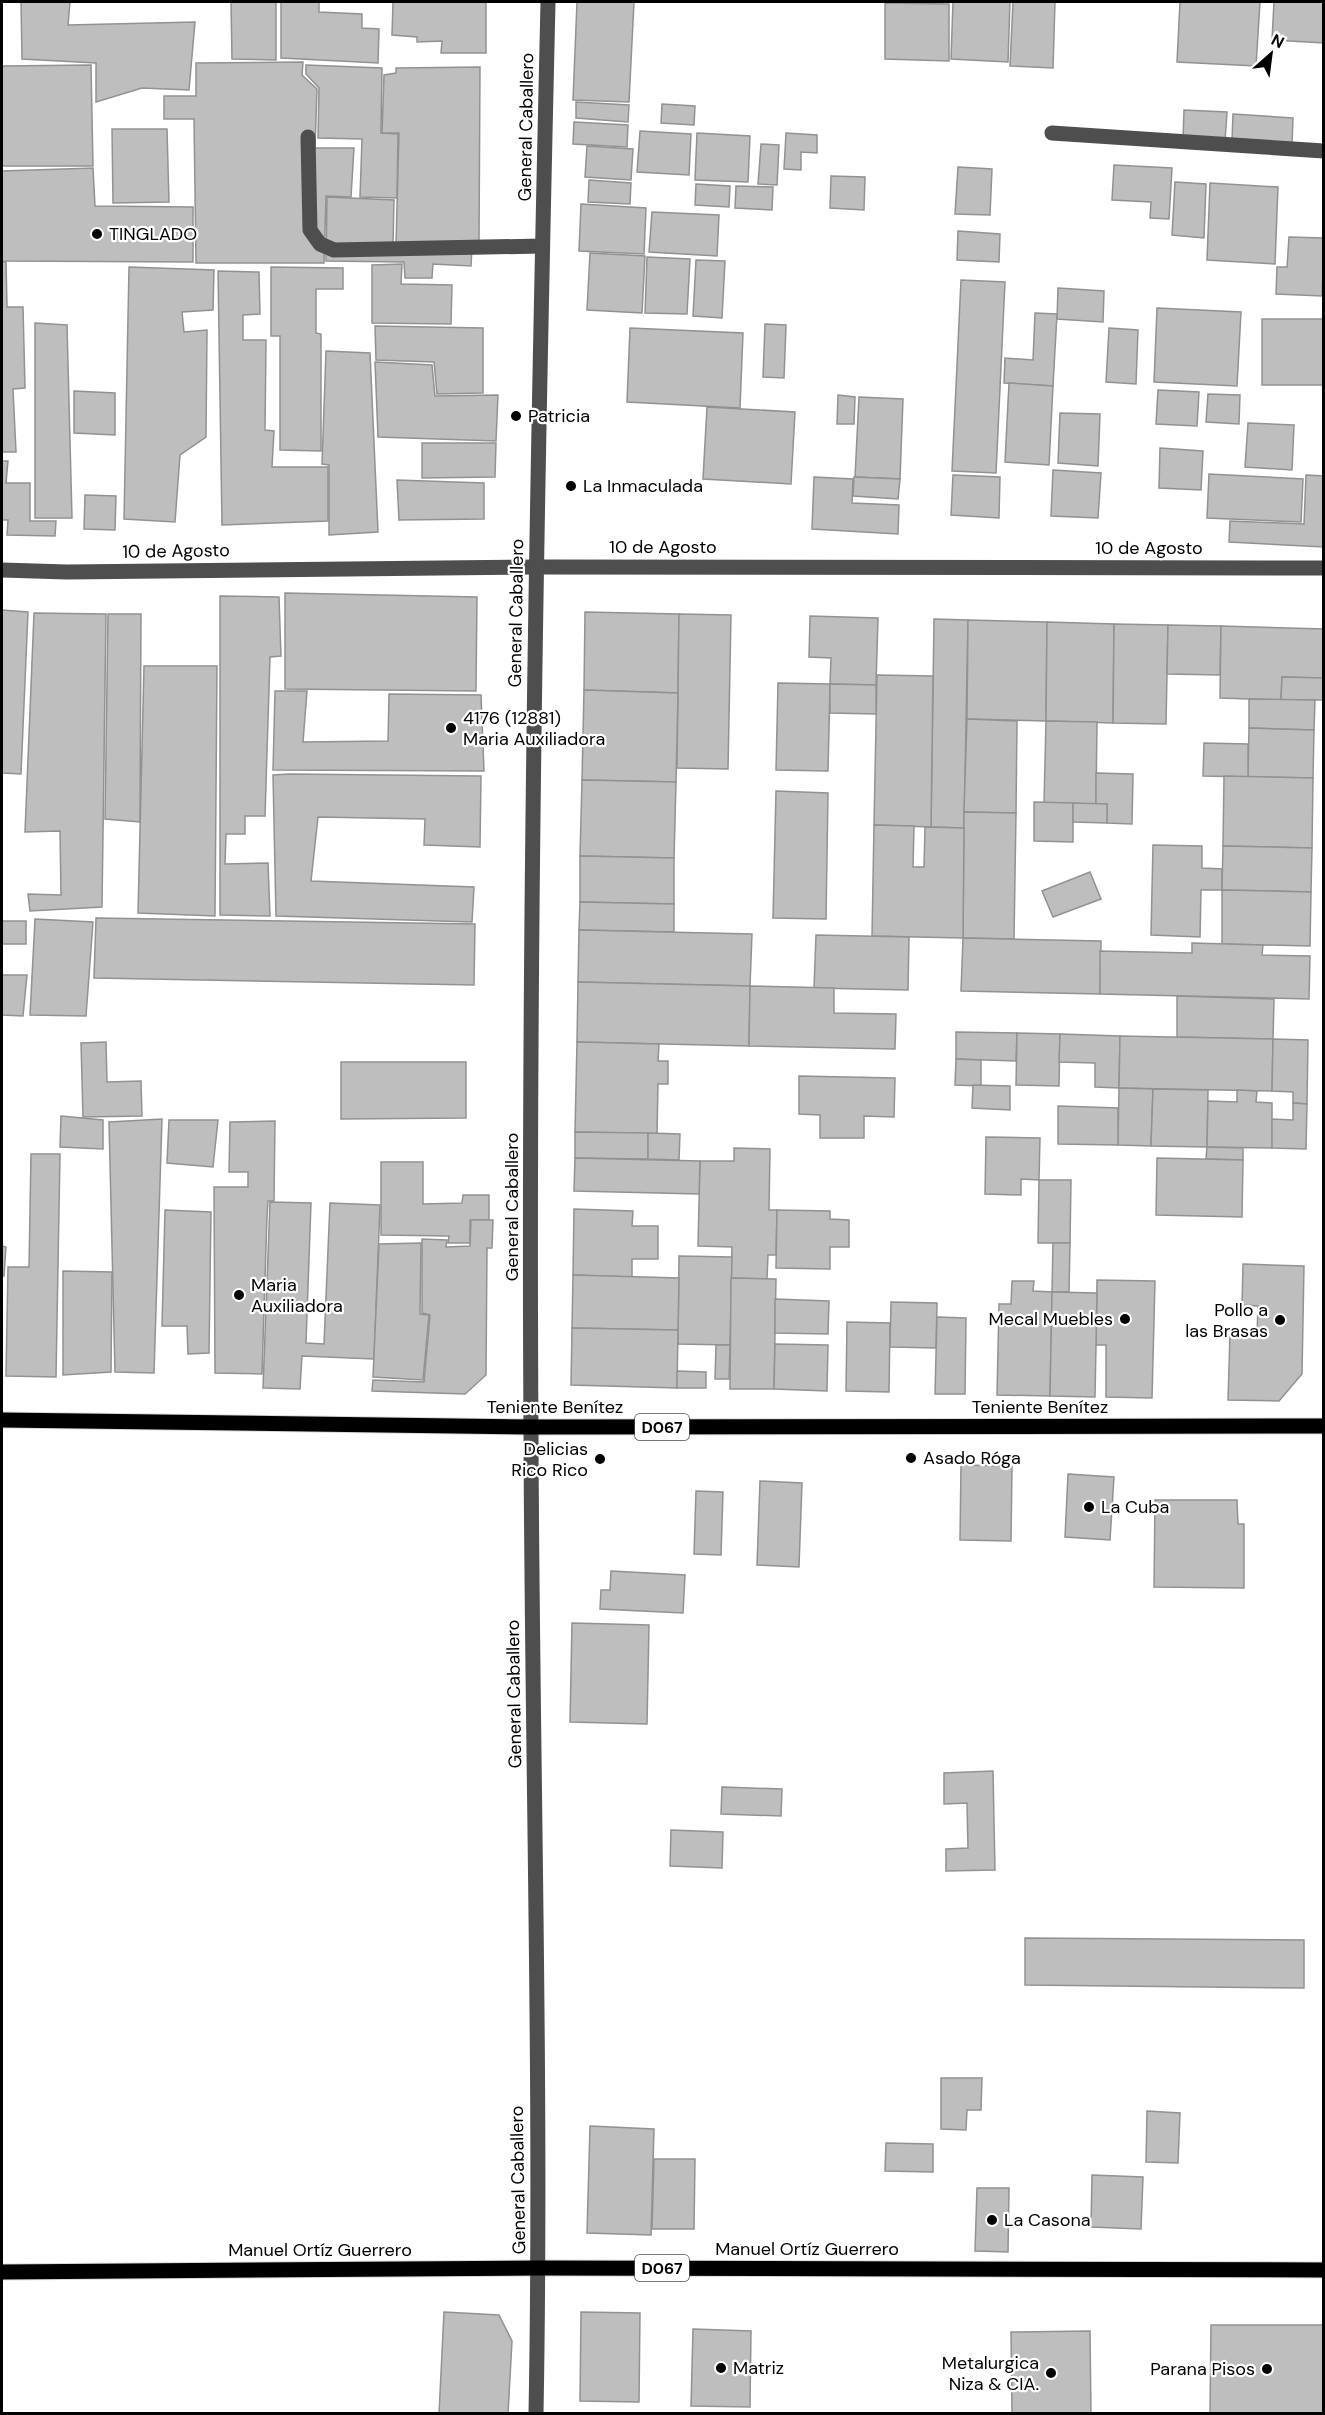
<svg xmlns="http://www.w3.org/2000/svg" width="1325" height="2415" font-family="'DM Sans',sans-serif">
<rect width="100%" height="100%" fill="#fff"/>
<!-- building -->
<g fill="#bebebe" stroke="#929292" stroke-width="1.5">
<polygon points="21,2 70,2 68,25 195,22 189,90 142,88 96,102 96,63 22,59"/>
<polygon points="231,2 276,2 276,60 232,59"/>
<polygon points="281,2 319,2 319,12 362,14 362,28 379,29 378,63 281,58"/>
<polygon points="393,2 486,2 486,53 441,53 442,41 417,42 417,37 392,35"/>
<polygon points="577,2 634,2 629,102 573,100"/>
<polygon points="953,2 1010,2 1008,62 951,59"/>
<polygon points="1013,2 1055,2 1053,68 1010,66"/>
<polygon points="1180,2 1260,2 1256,66 1177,62"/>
<polygon points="1274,2 1324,2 1324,43 1272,40"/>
<polygon points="885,3 949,4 949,61 885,59"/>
<polygon points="303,62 302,75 317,89 315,148 354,148 351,197 326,196 324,263 196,263 194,119 164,119 164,96 196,96 196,63"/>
<polygon points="91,65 93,166 2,166 2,66"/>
<polygon points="306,65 382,68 381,133 398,134 397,198 360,197 362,139 318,138 319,88 306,74"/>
<polygon points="480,67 479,245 396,244 399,133 382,133 384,75 396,73 396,68"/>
<polygon points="576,102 629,105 628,122 576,118"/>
<polygon points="662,104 695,106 694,125 661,123"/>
<polygon points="1184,110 1227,112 1225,142 1183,140"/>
<polygon points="1233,114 1293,118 1292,144 1232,140"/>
<polygon points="574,122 628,125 627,147 573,144"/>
<polygon points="112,129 167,129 169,202 113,203"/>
<polygon points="640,131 691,134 689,175 637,172"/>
<polygon points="697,133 750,136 748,182 695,180"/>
<polygon points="786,133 817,135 817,153 801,152 801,170 784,169"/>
<polygon points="761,144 779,145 777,185 758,184"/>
<polygon points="587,146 633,149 631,180 585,177"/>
<polygon points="1114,165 1172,168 1169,219 1150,218 1151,202 1112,200"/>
<polygon points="958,167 992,169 990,215 955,214"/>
<polygon points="93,168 95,206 193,207 193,262 2,261 2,171"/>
<polygon points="831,176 865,177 864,210 830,208"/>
<polygon points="589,180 631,183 630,204 588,202"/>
<polygon points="1175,182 1206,184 1204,238 1172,235"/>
<polygon points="1210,183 1278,187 1275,264 1207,260"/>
<polygon points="696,184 730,186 729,207 695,205"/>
<polygon points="736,186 773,187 772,210 735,208"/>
<polygon points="327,197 394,200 393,245 472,247 471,266 433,264 432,278 405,278 404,262 326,261"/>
<polygon points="581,204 646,208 644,254 579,251"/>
<polygon points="652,212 719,215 717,256 649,252"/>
<polygon points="958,231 1000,234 999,262 957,260"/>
<polygon points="1289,237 1324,238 1322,296 1276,294 1277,267 1287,267"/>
<polygon points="590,253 645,256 642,313 587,310"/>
<polygon points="647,257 690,259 687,314 645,313"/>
<polygon points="696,260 725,261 722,318 693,316"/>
<polygon points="2,262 6,262 7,307 23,307 25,388 13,389 16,452 2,452"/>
<polygon points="402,264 401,284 452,285 451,324 372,323 372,265"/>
<polygon points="129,267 214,270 213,310 182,312 184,332 207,330 206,437 180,455 175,522 124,519"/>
<polygon points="271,267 343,268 343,289 316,289 316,333 321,334 321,451 280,450 280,336 271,336"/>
<polygon points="218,271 259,272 260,314 243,315 243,340 266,340 265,430 274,431 272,467 328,467 328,521 222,525"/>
<polygon points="961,280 1005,282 996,473 952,471"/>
<polygon points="1058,288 1104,291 1103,322 1057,319"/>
<polygon points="1157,308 1241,312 1237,386 1154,382"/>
<polygon points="1035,313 1057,314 1053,386 1004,383 1005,358 1033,360"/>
<rect x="1262" y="319" width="62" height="66"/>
<polygon points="35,323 67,325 72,518 35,518"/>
<polygon points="765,324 786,325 784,378 763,377"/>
<polygon points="375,326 483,328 483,393 437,394 434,362 376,360"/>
<polygon points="630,328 743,333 740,408 627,402"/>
<polygon points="1109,328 1138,330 1136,384 1106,382"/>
<polygon points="326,351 370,353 378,532 329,535 329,465 322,464"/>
<polygon points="375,362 432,365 435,396 498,395 496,441 378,437"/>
<polygon points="1009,383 1053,386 1049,465 1005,462"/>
<polygon points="1158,390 1199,392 1197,426 1156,424"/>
<polygon points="74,391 115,393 115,435 74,433"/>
<polygon points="1208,394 1240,395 1239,424 1206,422"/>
<polygon points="838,395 855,397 854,424 837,424"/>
<polygon points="859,397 903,399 900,479 855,477"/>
<polygon points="707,407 795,412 791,484 703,479"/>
<polygon points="1060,413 1100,414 1098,466 1058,463"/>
<polygon points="1248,423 1294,425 1292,470 1245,467"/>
<polygon points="422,443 496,443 495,477 422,478"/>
<polygon points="1160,448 1203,451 1201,490 1159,488"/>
<polygon points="2,461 8,461 6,483 30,483 30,521 56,521 55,536 7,535 8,520 2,520"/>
<polygon points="1053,470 1101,473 1098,518 1051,516"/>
<polygon points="1209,474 1303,479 1301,522 1207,518"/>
<polygon points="953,475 1000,477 999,518 951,515"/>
<polygon points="1306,475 1324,476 1324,547 1229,542 1230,521 1304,524"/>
<polygon points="814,477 853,479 852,503 899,505 898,534 812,529"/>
<polygon points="854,477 900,479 898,499 853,496"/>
<polygon points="397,480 484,483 484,519 399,520"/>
<polygon points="85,495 116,496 115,530 84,529"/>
<polygon points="285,593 477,597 476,691 285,689"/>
<polygon points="220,596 279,597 281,656 270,657 265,816 245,816 245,834 226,834 225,864 268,863 270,916 220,915"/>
<polygon points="2,610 28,612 21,774 2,773"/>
<polygon points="585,612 679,614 678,693 584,690"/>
<polygon points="34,613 106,614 102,907 30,911 28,894 61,895 60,831 25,832"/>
<polygon points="108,614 141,614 140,822 105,819"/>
<polygon points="679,614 731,615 728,769 677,768"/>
<polygon points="810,616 878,618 876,685 830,684 831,658 809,657"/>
<polygon points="934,619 968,620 964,828 931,827"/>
<polygon points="968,620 1047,622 1046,721 967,719"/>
<polygon points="1047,622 1114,624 1113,723 1046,721"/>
<polygon points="1114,624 1168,625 1166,724 1113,723"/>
<polygon points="1168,625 1221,626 1220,675 1167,674"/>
<polygon points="1221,626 1324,629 1324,678 1282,677 1281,700 1220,698"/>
<polygon points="144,666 217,666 215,916 138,913"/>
<polygon points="877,675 933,676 931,827 874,825"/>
<polygon points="1282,677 1324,678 1324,700 1281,700"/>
<polygon points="778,683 830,684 828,771 776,770"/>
<polygon points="830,684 876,685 876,714 830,713"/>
<polygon points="584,690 678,693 676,782 582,780"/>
<polygon points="275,691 307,691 303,742 388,741 389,694 481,695 484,771 273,770"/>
<polygon points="1249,699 1315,700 1314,730 1249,728"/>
<polygon points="967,719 1017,721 1016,813 964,812"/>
<polygon points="1046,721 1097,722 1096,804 1044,803"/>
<polygon points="1249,728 1314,730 1313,778 1248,777"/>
<polygon points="1204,743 1248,744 1248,777 1203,776"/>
<polygon points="1096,773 1133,774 1132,824 1107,823 1107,804 1096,804"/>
<polygon points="289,774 481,776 480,847 424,845 425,819 318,817 311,881 474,887 472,922 276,916 273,775"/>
<polygon points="1224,776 1313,778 1312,848 1223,846"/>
<polygon points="582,780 676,782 674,858 580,856"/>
<polygon points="776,791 828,793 826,919 773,918"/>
<polygon points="1034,802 1073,803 1073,842 1034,841"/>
<polygon points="1073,803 1107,804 1107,823 1073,822"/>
<polygon points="964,812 1016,813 1014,939 963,938"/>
<polygon points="874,825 914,826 913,867 924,867 925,827 964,828 963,938 872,936"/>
<polygon points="1153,845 1202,846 1202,868 1222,869 1222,890 1201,890 1200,937 1151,935"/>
<polygon points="1223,846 1312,848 1311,892 1222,890"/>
<polygon points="580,856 674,858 674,904 580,902"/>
<polygon points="1090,872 1101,899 1053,917 1042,891"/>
<polygon points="1222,890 1311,892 1310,946 1222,944"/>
<polygon points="580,902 674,904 674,932 579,930"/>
<polygon points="96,918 475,924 474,985 94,978"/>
<polygon points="35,919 93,922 86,1016 30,1015"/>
<rect x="2" y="921" width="24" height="23"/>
<polygon points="579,930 752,934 750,986 578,982"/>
<polygon points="816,935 909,937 908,990 814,988"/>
<polygon points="963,938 1101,941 1100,994 961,991"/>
<polygon points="1192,943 1263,945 1262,955 1310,956 1309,999 1100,994 1100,951 1192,953"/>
<polygon points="2,975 27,975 23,1016 2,1015"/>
<polygon points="578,982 750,986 749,1046 577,1042"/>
<polygon points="750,986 834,988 834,1013 896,1014 895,1049 749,1046"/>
<polygon points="1177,996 1274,999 1273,1039 1177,1037"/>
<polygon points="956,1032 1017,1033 1016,1061 956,1059"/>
<polygon points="1017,1033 1060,1034 1059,1086 1016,1085"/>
<polygon points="1060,1034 1120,1036 1119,1088 1095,1087 1095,1063 1059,1062"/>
<polygon points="1120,1036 1273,1039 1272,1091 1119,1088"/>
<polygon points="1273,1039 1308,1040 1307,1104 1293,1103 1293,1092 1272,1091"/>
<polygon points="106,1042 107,1082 141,1081 142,1116 83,1117 81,1043"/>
<polygon points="577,1042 659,1044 658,1061 668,1061 668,1084 658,1084 657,1134 575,1132"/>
<polygon points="956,1059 981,1060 981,1086 955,1085"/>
<polygon points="341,1062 466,1062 466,1118 341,1119"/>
<polygon points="799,1076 895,1078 894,1117 864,1116 864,1138 820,1138 820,1115 799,1114"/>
<polygon points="973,1085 1010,1086 1010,1110 972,1108"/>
<polygon points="1119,1088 1153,1089 1151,1146 1118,1145"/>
<polygon points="1153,1089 1208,1090 1207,1147 1151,1146"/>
<polygon points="1237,1090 1257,1091 1256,1102 1272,1103 1272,1148 1207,1147 1208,1101 1237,1102"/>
<polygon points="1293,1103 1307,1104 1306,1149 1272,1148 1272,1119 1293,1120"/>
<polygon points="1058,1106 1118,1108 1118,1145 1058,1144"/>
<polygon points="61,1116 103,1120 103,1149 60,1147"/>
<polygon points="162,1119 154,1373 115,1372 109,1122"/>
<polygon points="169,1120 218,1120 213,1167 167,1163"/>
<polygon points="275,1121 274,1201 268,1201 267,1216 262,1374 215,1373 214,1187 248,1187 248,1172 229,1172 230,1122"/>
<polygon points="575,1132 648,1133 648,1159 575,1158"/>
<polygon points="648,1133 680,1134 679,1160 648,1159"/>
<polygon points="986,1137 1040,1138 1039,1180 1021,1179 1021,1195 985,1194"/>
<polygon points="1207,1147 1243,1148 1243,1160 1206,1159"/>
<polygon points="734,1148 770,1149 769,1210 777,1210 776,1255 768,1255 767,1279 731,1278 732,1247 698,1246 700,1161 734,1161"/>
<polygon points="31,1154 60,1154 56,1377 6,1376 8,1267 29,1267"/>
<polygon points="575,1158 700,1161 699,1194 574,1191"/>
<polygon points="1157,1158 1243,1160 1242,1217 1156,1215"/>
<polygon points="381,1162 423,1162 423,1204 462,1203 463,1195 489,1195 489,1220 470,1220 470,1243 448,1243 449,1236 381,1235"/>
<polygon points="1039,1180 1071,1180 1070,1243 1038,1243"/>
<polygon points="270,1202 311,1203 306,1343 324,1344 330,1203 380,1205 374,1359 302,1356 300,1389 263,1388"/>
<polygon points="574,1209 633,1211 632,1226 658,1226 658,1259 632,1259 632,1277 573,1275"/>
<polygon points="165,1210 211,1212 209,1353 188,1354 187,1326 162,1326"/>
<polygon points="777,1210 830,1211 830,1219 849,1220 849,1247 830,1247 830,1269 776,1268"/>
<polygon points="471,1220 493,1220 492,1248 487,1248 486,1375 465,1394 372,1391 373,1380 424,1382 430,1315 422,1313 422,1239 447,1240 446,1247 470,1246"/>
<polygon points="421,1243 420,1314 429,1315 423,1380 373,1377 379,1244"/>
<polygon points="1053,1243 1070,1243 1069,1292 1052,1292"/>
<polygon points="2,1246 6,1247 4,1276 2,1276"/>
<polygon points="679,1256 732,1257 730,1345 678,1344"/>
<polygon points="1243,1264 1304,1266 1302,1374 1279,1401 1228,1400 1230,1334 1257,1334 1258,1306 1242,1305"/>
<polygon points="63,1271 112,1272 111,1372 63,1375"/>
<polygon points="573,1275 679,1278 678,1330 572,1328"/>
<polygon points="731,1278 776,1279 774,1389 730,1389"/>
<polygon points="1097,1280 1155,1281 1152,1398 1106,1397 1106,1345 1096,1345"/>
<polygon points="1012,1281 1034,1281 1033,1291 1052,1292 1050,1396 997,1395 999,1304 1011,1304"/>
<polygon points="1052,1292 1097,1293 1095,1397 1050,1396"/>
<polygon points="775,1299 829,1301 828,1334 775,1333"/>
<polygon points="891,1302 937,1303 936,1348 890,1347"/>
<polygon points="937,1317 966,1318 965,1394 935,1394"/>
<polygon points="847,1322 890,1323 889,1392 846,1391"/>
<polygon points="572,1328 678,1330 677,1388 571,1385"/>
<polygon points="775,1344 828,1345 827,1391 774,1389"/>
<polygon points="716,1345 730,1345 729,1379 715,1379"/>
<polygon points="677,1371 706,1372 706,1388 677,1388"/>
<polygon points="961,1465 1012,1466 1011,1541 960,1540"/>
<polygon points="1068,1474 1114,1477 1110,1540 1065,1537"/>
<polygon points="760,1481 802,1483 799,1567 757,1565"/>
<polygon points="696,1491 723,1492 721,1555 694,1554"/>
<polygon points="1155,1500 1237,1500 1238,1524 1244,1524 1244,1588 1154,1587"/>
<polygon points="611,1571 685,1575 683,1613 600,1609 601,1590 610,1590"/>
<polygon points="572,1623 649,1625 647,1724 570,1722"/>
<polygon points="993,1771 995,1870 946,1871 946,1849 968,1848 967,1803 944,1804 944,1773"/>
<polygon points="722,1787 782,1789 781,1816 721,1814"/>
<polygon points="671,1830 723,1832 722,1868 670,1866"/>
<polygon points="1025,1938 1304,1940 1304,1988 1025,1985"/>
<polygon points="941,2078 982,2078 981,2110 967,2110 966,2130 941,2129"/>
<polygon points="1147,2111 1180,2113 1178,2163 1146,2162"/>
<polygon points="590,2126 654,2129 651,2235 587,2233"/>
<polygon points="886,2143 933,2144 933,2172 885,2171"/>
<polygon points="654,2159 695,2159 694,2229 652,2229"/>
<polygon points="1092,2175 1143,2177 1141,2229 1091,2227"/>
<polygon points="977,2188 1009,2188 1008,2252 975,2251"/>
<polygon points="444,2312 499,2315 512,2341 508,2414 439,2414"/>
<polygon points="581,2312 640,2313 639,2402 580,2401"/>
<polygon points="1211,2325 1324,2325 1324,2414 1210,2414"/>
<polygon points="693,2329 751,2331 750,2407 691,2406"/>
<polygon points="1090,2331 1091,2414 1012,2414 1011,2332"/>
</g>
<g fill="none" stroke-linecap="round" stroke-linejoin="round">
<!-- major casing -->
<g stroke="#dbdbdb" stroke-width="17">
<g id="major">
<polyline points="2,1420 531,1427 1324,1426"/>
<polyline points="2,2272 538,2268 1324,2270"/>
</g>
</g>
<!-- minor -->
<g stroke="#4e4e4e" stroke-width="15">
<polyline points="1052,133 1324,151"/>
<polyline points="308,137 310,230 320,244 334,250 542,246"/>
<polyline points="2,570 67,572 535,567 1324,568"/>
<path d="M536,2414C542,2086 532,1759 531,1432C528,955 537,478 548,2"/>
</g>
<!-- major -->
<use href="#major" stroke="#000" stroke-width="15"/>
</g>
<!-- markers -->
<g fill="#000" stroke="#fff" stroke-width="2">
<circle cx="97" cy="234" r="6"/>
<circle cx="516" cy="416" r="6"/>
<circle cx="571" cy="486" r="6"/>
<circle cx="451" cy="728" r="6"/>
<circle cx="239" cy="1295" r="6"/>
<circle cx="1125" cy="1319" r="6"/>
<circle cx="1280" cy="1320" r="6"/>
<circle cx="911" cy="1458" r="6"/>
<circle cx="600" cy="1459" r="6"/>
<circle cx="1089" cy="1507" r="6"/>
<circle cx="992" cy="2220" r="6"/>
<circle cx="721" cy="2368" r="6"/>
<circle cx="1267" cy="2369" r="6"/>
<circle cx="1051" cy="2373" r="6"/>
</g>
<g text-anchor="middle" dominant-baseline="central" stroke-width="4.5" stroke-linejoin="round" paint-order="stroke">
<!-- shield labels -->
<g fill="#fff" stroke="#4c4c4c" stroke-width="1.5">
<rect x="635" y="1414" width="54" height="26" rx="4.5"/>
<rect x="635" y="2255" width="54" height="26" rx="4.5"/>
</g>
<g font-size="16" font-weight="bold" fill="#000">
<text x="662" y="1427">D067</text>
<text x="662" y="2268">D067</text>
</g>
<!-- street labels -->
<g font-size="18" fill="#000" stroke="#fff">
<text transform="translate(526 127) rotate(-89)">General Caballero</text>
<text x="663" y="547">10 de Agosto</text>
<text x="1149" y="548">10 de Agosto</text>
<text transform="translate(176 551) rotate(-1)">10 de Agosto</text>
<text transform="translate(516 613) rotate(-89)">General Caballero</text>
<text transform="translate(512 1207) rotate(-90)">General Caballero</text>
<text x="555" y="1407">Teniente Benítez</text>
<text x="1040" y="1407">Teniente Benítez</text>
<text transform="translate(514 1694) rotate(-91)">General Caballero</text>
<text transform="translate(518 2180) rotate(-91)">General Caballero</text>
<text x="807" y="2249">Manuel Ortíz Guerrero</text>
<text x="320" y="2250">Manuel Ortíz Guerrero</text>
</g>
<!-- poi labels -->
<g font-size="18" fill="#000" stroke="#fff" text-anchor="start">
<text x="109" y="234">TINGLADO</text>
<text x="528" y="416">Patricia</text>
<text x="583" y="486">La Inmaculada</text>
<text x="463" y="718">4176 (12881)<tspan x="463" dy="21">Maria Auxiliadora</tspan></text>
<text x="251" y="1285">Maria<tspan x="251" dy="21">Auxiliadora</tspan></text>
<text x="1268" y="1310" text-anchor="end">Pollo a<tspan x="1268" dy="21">las Brasas</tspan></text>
<text x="1113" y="1319" text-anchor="end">Mecal Muebles</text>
<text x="588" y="1449" text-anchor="end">Delicias<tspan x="588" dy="21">Rico Rico</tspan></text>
<text x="923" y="1458">Asado Róga</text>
<text x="1101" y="1507">La Cuba</text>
<text x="1004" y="2220">La Casona</text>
<text x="1039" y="2363" text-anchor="end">Metalurgica<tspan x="1039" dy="21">Niza &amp; CIA.</tspan></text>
<text x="733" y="2368">Matriz</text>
<text x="1255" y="2369" text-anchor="end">Parana Pisos</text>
</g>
</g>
<!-- border -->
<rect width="1325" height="2415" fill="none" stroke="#000000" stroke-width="6"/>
<!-- north arrow -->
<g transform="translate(1271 54) rotate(28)" stroke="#ffffff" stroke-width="4.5" paint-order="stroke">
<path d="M0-4.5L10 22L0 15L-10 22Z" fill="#000000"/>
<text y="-9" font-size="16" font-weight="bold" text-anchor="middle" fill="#000000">N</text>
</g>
</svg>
